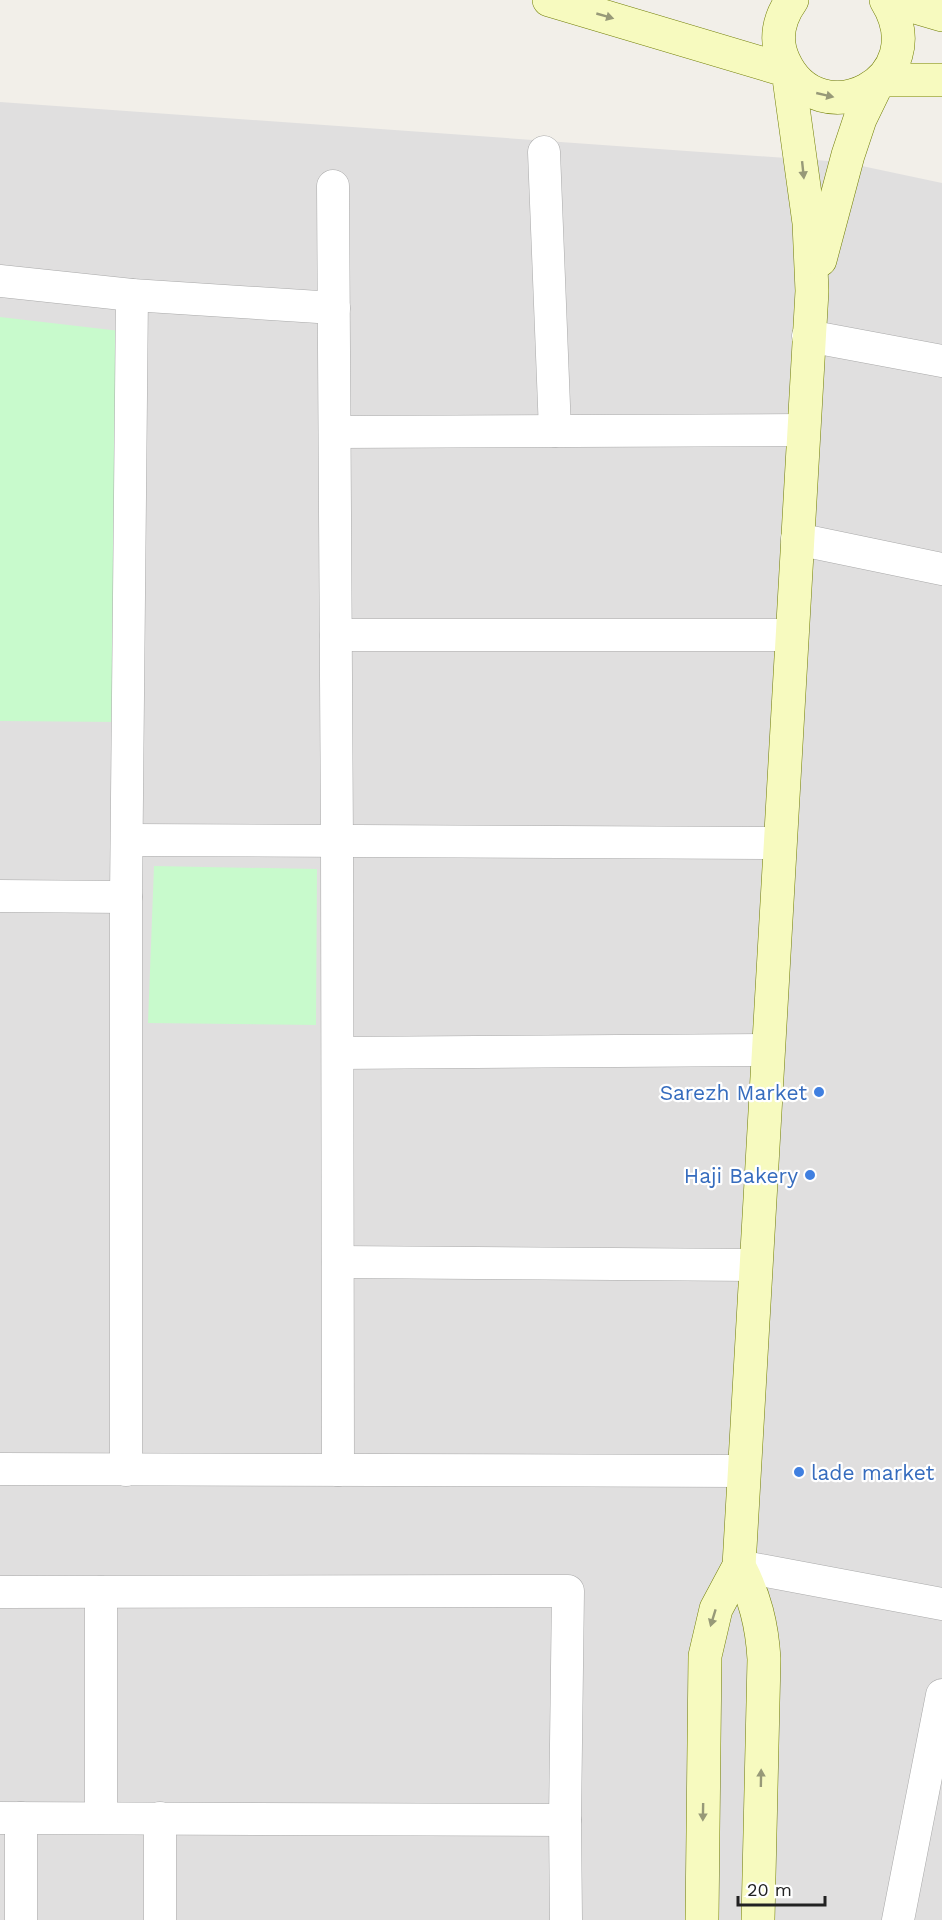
<svg xmlns="http://www.w3.org/2000/svg" width="942" height="1920" font-family="'Work Sans',sans-serif">
<rect width="100%" height="100%" fill="#f2efe9"/>
<!-- residential -->
<polygon fill="#e0dfdf" points="0,102 843,162 942,183 942,1920 0,1920"/>
<!-- park -->
<g fill="#c8facc">
<polygon points="0,317 120,331 120,722 0,721"/>
<polygon points="154,866 317,869 316,1025 148,1023"/>
</g>
<g fill="none" stroke-linecap="round" stroke-linejoin="round">
<!-- street casing -->
<g stroke="#a9a9a9" stroke-width="33">
<g id="street">
<polyline points="544,152 555,431"/>
<polyline points="333,186 337,841 338,1470"/>
<polyline points="0,281 132,295 334,308"/>
<polyline points="808,336 942,361"/>
<polyline points="335,432 803,430"/>
<polyline points="797,539 942,569"/>
<polyline points="336,635 791,635"/>
<polyline points="127,840 780,843"/>
<polyline points="0,896 126,897"/>
<polyline points="338,1053 768,1050"/>
<polyline points="338,1262 756,1265"/>
<polyline points="0,1469 744,1471"/>
<polyline points="126,1470 126,897 132,295"/>
<polyline points="739,1566 942,1604"/>
<polyline points="0,1592 568,1591 565,1820 566,1920"/>
<polyline points="101,1592 101,1818"/>
<polyline points="0,1818 565,1820"/>
<polyline points="21,1818 21,1920"/>
<polyline points="160,1818 160,1920"/>
<polyline points="898,1920 942,1695"/>
</g>
</g>
<!-- secondary casing -->
<g stroke="#707d05" stroke-width="34">
<g id="secondary">
<polyline points="549,0 788,71 809,223 812,291 739,1566 716,1609 705,1656 702,1920"/>
<path d="M792,0C779,18 774,40 784,61C819,138 936,81 886,0"/>
<polyline points="891,0 942,15"/>
<polyline points="882,80 942,80"/>
<polyline points="820,260 848,155 860,119 877,84"/>
<path d="M739,1566C755,1597 762,1625 764,1659L758,1920"/>
</g>
</g>
<!-- street -->
<use href="#street" stroke="#fff" stroke-width="32"/>
<!-- secondary -->
<use href="#secondary" stroke="#f7fabf" stroke-width="33"/>
</g>
<!-- one-way arrows -->
<defs><path id="oneway-solid" d="M-6-.8H1V-3.2L6.5 0L1 3.2V.8H-6Z" transform="scale(1.5)"/></defs>
<g fill="#979978">
<use href="#oneway-solid" transform="translate(605 16) rotate(16)"/>
<use href="#oneway-solid" transform="translate(825 95) rotate(13)"/>
<use href="#oneway-solid" transform="translate(803 170) rotate(84)"/>
<use href="#oneway-solid" transform="translate(713 1618) rotate(107)"/>
<use href="#oneway-solid" transform="translate(761 1778) rotate(-89)"/>
<use href="#oneway-solid" transform="translate(703 1812) rotate(91)"/>
</g>
<!-- markers -->
<g fill="#3f7fe0" stroke="#fff" stroke-width="2">
<circle cx="819" cy="1092" r="6"/>
<circle cx="810" cy="1175" r="6"/>
<circle cx="799" cy="1472" r="6"/>
</g>
<g text-anchor="middle" dominant-baseline="central" stroke-width="4.5" stroke-linejoin="round" paint-order="stroke">
<!-- shop labels -->
<g font-size="21" fill="#366cbe" stroke="#fff" text-anchor="end">
<text x="807" y="1092">Sarezh Market</text>
<text x="798" y="1175">Haji Bakery</text>
<text x="811" y="1472" text-anchor="start">lade market</text>
</g>
</g>
<!-- scale -->
<path d="M738 1896v9h87v-9" fill="none" stroke="#222222" stroke-width="3"/>
<text x="747" y="1896" font-size="18" fill="#222222" stroke="#ffffff" stroke-width="4.5" paint-order="stroke">20 m</text>
</svg>
